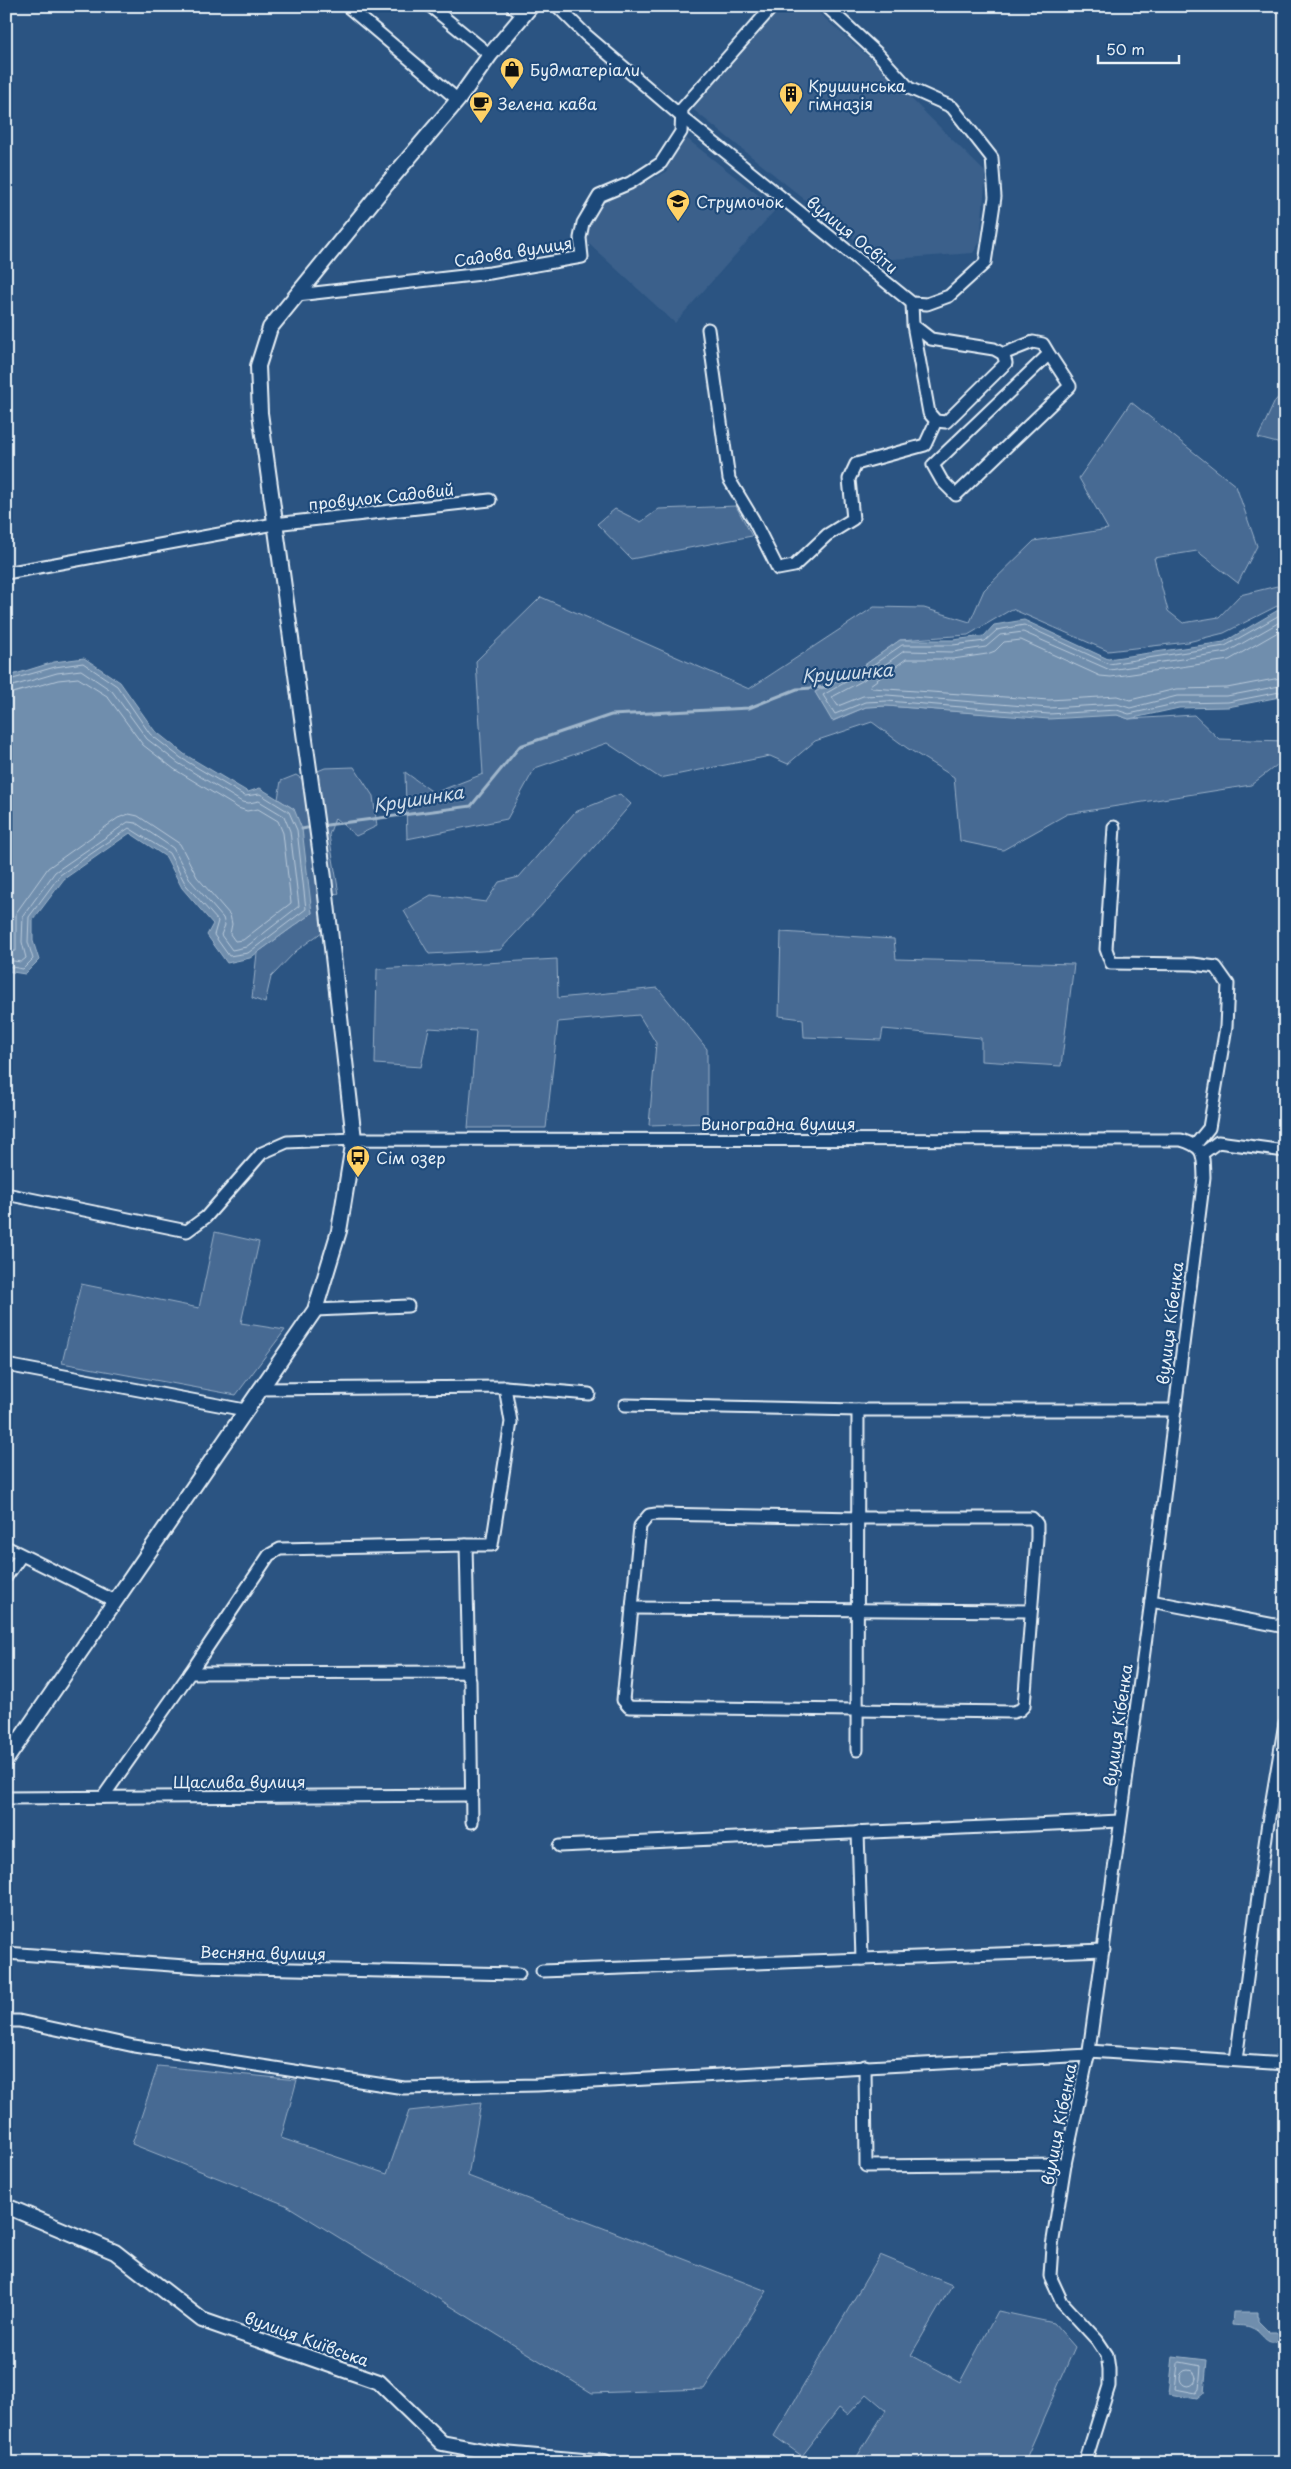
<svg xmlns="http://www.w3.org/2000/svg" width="1291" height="2469" font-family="'Playpen Sans',sans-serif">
<rect width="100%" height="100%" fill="#2b5482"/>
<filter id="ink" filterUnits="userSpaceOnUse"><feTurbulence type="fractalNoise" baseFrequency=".02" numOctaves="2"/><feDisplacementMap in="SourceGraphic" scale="10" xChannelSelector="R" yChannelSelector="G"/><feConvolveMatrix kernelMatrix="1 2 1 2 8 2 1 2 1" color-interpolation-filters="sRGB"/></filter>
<g filter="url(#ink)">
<!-- built -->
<g fill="#3a608b">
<polygon points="781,6 811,6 872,60 986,173 980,242 973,253 880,260 690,107"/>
<polygon points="686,138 776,209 675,323 588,243 586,235 602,199 642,184 668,171 666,167"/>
</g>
<!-- green -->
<g fill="#476b93" stroke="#98aec6">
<polygon points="1285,390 1285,445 1258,438 1275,401"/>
<polygon points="1131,402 1236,486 1257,546 1238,583 1197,551 1154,558 1168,611 1183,623 1219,617 1240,595 1277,586 1285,597 1285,602 1224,633 1188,642 1108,651 1012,609 968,635 900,640 856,671 815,692 833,721 866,707 887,706 977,713 1117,715 1129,719 1194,715 1219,739 1285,741 1285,759 1251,785 1067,814 1003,850 960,841 954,777 907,748 872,722 815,741 788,764 770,756 660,778 607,743 535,768 507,819 407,839 405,772 434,793 483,774 476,661 541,597 749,689 874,607 924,608 970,622 984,590 1034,541 1108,529 1079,478"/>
<polygon points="736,506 752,536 631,559 597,524 615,509 641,522 659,509"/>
<polygon points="354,767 373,796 377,826 356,836 335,818 329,835 339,894 332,893 313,773 325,768"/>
<polygon points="296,775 302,779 309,801 326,929 296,951 271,977 265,1003 252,998 257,953 312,913 294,809 278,799 281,781"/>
<polygon points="620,794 631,804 582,861 500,950 429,954 404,911 431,895 486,902 499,882 519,877 575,812"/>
<polygon points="781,932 894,939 896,959 1074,964 1061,1066 981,1061 981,1038 883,1029 881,1040 804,1037 803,1019 779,1016"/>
<polygon points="557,959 558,998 658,988 707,1049 707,1123 649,1125 656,1043 639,1015 558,1022 546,1128 468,1128 476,1031 429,1028 421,1067 375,1064 377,969"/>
<polygon points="215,1232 259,1242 241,1323 285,1330 236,1395 62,1363 81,1284 199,1308"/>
<polygon points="158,2066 297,2080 281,2138 387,2174 409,2111 481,2103 468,2176 767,2291 704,2389 592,2393 286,2205 132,2144"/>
<polygon points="880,2255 952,2285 911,2355 960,2382 998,2311 1054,2323 1075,2347 1024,2463 929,2463 920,2456 915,2463 853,2463 886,2410 867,2394 848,2415 839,2408 802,2456 774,2436"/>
</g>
<!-- water -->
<g fill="#708ead" stroke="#a0b6cb">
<polygon points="1285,606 1285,696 1228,707 1179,708 1129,719 1117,715 1049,719 887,706 866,707 832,721 815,692 856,671 900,640 953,640 984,636 994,625 1024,620 1108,659 1224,642"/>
<polygon points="84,658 120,682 154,730 184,754 248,792 260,788 294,809 302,829 312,913 250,958 227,963 207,935 213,924 182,888 166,857 130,833 64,879 33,920 33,941 39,960 25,974 6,971 6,677 54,662"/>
<path d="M1233,2312H1258V2321L1269,2332H1275L1279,2335V2340C1266,2348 1263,2332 1252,2328C1247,2325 1238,2326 1232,2325Z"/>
<polygon points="1173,2356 1207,2360 1204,2393 1197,2399 1169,2394"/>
</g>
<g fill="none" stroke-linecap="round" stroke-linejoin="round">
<!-- shore -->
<g stroke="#b8c9da" stroke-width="1">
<polyline points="1285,612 1225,646 1109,664 1024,625 997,630 985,641 953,645 902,645 858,675 823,695 835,714 865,702 887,701 1049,714 1117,710 1129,714 1179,703 1228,702 1285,691"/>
<polyline points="1285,619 1227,652 1110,670 1023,632 1000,635 986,647 953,652 904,651 862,681 832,697 838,706 863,696 887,695 1049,708 1117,704 1130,708 1177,696 1227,696 1285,685"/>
<polyline points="1285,628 1229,660 1111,677 1100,676 1021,640 1004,642 995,651 987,654 953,659 906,659 870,685 872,688 1049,700 1117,696 1130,700 1176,689 1227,688 1285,677"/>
<polyline points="6,681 55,667 83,663 117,686 150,734 181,758 245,796 260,794 289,812 297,830 306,909 248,953 229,956 214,935 218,921 186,885 169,853 129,828 60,875 29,917 28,942 33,959 23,969 6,966"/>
<polyline points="6,688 57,673 81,670 112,691 147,739 178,763 242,802 249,803 259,801 284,816 290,831 299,906 246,947 232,950 221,935 225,925 223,918 191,881 173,848 136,823 128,822 55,872 23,916 22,942 26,958 21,962 6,960"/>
<polyline points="6,695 58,680 78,678 107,696 143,745 174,769 238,808 247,811 258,809 278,821 283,833 291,903 243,940 235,941 230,934 232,924 230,915 197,877 180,844 138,816 129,814 118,818 48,868 16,913 16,951 6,952"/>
<polygon points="1180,2362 1201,2366 1199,2389 1196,2393 1175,2389 1178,2364"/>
<circle cx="1188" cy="2378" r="8"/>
</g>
<!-- stream -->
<g stroke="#a0b6cb" stroke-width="3">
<polyline points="327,825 471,806 520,746 611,715 749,708 797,689 827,687"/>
<polyline points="302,829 307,828"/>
</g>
<!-- minor casing -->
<g stroke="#e8f1f8" stroke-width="15">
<g id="minor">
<polyline points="347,6 458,100"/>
<polyline points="430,6 490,55"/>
<polyline points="512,6 522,15"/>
<polyline points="557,6 586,35 682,117 912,303 927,304 949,296 985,263 995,197 992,158 952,107 909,88 878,54 826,6"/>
<polyline points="297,295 490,273 582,257 580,238 583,223 599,196 630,183 661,163 681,132 682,109 773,6"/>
<polyline points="912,303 913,325 929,413 936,421 946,422 1006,363 1003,354 994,349 931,339 913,325"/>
<polyline points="708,329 729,479 753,519 778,569 794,566 827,535 853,519 849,479 856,464 925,445 936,421"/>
<polyline points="1003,354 1033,342 1043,344 1049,354 933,465 942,481 956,495 1070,386 1049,354"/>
<polyline points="6,573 274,524 490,500"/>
<polyline points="1114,827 1106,949 1111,963 1193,964 1216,967 1228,984 1226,1027 1209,1128 1196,1144"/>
<polyline points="1203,1153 1218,1142 1285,1151"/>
<path d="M6,1194L187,1231L206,1217L262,1153L287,1142L354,1139L1181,1140C1205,1147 1203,1154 1204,1177L1151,1601L1089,2051L1065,2164L1052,2246L1050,2276L1062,2302L1097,2340L1107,2355L1109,2369V2386L1085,2463"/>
<polyline points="315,1310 408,1306"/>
<polyline points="6,1365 245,1410"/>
<polyline points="259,1389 505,1387 589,1394"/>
<polyline points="625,1405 858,1410 1175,1410"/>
<polygon points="656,1514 858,1518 1032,1518 1037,1524 1037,1538 1024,1706 1020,1710 1013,1712 629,1707 623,1700 640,1526 649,1515"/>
<polyline points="466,1545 492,1545 511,1422 505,1387"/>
<polyline points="6,1547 115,1601"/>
<polyline points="6,1577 21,1556"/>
<polyline points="1151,1601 1285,1627"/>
<polyline points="632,1608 1031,1611"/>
<polyline points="190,1673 269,1555 280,1549 466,1545 469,1676"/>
<polyline points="857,1750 858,1410"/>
<polyline points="103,1797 190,1673 465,1672 470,1681 472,1822"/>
<polyline points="6,1798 472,1795"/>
<polyline points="858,1832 862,1959"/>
<polyline points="559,1846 1120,1821"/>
<polyline points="6,1953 199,1967 519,1974"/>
<polyline points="542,1971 1104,1950"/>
<polyline points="6,2021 19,2021 134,2046 404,2088 537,2085 1089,2055"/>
<polyline points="1089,2051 1285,2064"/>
<polyline points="1236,2060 1267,1829 1285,1723"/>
<polyline points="865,2066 866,2166 1065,2164"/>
</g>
</g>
<!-- tertiary casing -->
<g stroke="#e8f1f8" stroke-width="18">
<g id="tertiary">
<polyline points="6,1760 315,1310 339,1231 354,1139 324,878 260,413 258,366 270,328 385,186 458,100 490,55 531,6"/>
<polyline points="6,2206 115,2252 202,2320 379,2382 442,2443 494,2453 605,2463"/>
</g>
</g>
<!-- minor -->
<use href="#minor" stroke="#1f4a7a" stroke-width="11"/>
<!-- tertiary -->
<use href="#tertiary" stroke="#1f4a7a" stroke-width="14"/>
</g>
</g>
<!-- icons -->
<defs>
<g id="shop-pin" transform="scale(1.25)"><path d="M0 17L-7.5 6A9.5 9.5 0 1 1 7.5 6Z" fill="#ffd166" stroke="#1f4a7a"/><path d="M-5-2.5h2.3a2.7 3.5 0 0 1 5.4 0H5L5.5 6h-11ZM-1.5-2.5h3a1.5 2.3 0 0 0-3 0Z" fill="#111"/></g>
<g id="building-pin" transform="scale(1.25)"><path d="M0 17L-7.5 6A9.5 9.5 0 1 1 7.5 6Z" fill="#ffd166" stroke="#1f4a7a"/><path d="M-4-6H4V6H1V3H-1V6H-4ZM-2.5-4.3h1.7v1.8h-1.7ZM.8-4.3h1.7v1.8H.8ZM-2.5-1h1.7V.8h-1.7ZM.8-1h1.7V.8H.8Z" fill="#111"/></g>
<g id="cafe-pin" transform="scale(1.25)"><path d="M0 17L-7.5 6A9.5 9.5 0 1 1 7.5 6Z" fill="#ffd166" stroke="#1f4a7a"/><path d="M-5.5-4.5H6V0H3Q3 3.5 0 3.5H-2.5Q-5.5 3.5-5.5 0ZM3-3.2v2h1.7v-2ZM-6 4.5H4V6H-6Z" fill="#111"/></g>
<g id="school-pin" transform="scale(1.25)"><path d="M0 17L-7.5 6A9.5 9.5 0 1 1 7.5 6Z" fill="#ffd166" stroke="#1f4a7a"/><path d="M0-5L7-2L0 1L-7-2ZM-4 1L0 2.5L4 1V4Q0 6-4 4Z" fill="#111"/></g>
<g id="bus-pin" transform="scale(1.25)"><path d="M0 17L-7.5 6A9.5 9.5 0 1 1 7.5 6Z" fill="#ffd166" stroke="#1f4a7a"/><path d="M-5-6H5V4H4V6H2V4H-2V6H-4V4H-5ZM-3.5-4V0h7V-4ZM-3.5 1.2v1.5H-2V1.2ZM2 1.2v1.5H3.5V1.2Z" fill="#111"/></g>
</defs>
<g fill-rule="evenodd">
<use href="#shop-pin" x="512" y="69"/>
<use href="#building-pin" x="791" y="94"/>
<use href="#cafe-pin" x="481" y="103"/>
<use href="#school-pin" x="678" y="201"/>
<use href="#bus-pin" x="358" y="1157"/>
</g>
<g text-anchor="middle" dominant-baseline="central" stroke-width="4.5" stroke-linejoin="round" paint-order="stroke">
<!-- poi labels -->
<g font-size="16" fill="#e8f1f8" stroke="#1f4a7a" text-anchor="start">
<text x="530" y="69">Будматеріали</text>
<text x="808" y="85">Крушинська<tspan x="808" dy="18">гімназія</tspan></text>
<text x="498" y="103">Зелена кава</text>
<text x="696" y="201">Струмочок</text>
<text x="376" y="1157">Сім озер</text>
</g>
<!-- street labels -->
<g font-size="16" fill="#e8f1f8" stroke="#1f4a7a">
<text transform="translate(853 234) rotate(39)">вулиця Освіти</text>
<text transform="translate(513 251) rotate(-9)">Садова вулиця</text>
<text transform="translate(381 496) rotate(-6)">провулок Садовий</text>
<text x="778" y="1123">Виноградна вулиця</text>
<text transform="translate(1169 1323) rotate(-83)">вулиця Кібенка</text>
<text transform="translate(1117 1725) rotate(-82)">вулиця Кібенка</text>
<text x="239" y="1781">Щаслива вулиця</text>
<text transform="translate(263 1952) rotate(1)">Весняна вулиця</text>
<text transform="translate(1058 2124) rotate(-79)">вулиця Кібенка</text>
<text transform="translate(307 2338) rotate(20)">вулиця Київська</text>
</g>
<!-- water labels -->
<g font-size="18" font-style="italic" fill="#d0dde9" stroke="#1f4a7a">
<text transform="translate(847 672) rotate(-4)">Крушинка</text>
<text transform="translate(418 798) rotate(-9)">Крушинка</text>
</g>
</g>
<!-- margin -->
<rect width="1291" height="2469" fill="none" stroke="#1f4a7a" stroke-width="25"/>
<rect x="12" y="12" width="1266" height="2444" fill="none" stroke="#e8f1f8" stroke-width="2" filter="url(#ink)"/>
<!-- scale -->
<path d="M1098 55v8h81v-8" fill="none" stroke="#e8f1f8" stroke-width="2.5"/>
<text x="1106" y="55" font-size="15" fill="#e8f1f8" stroke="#1f4a7a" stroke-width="4" paint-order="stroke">50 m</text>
</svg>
